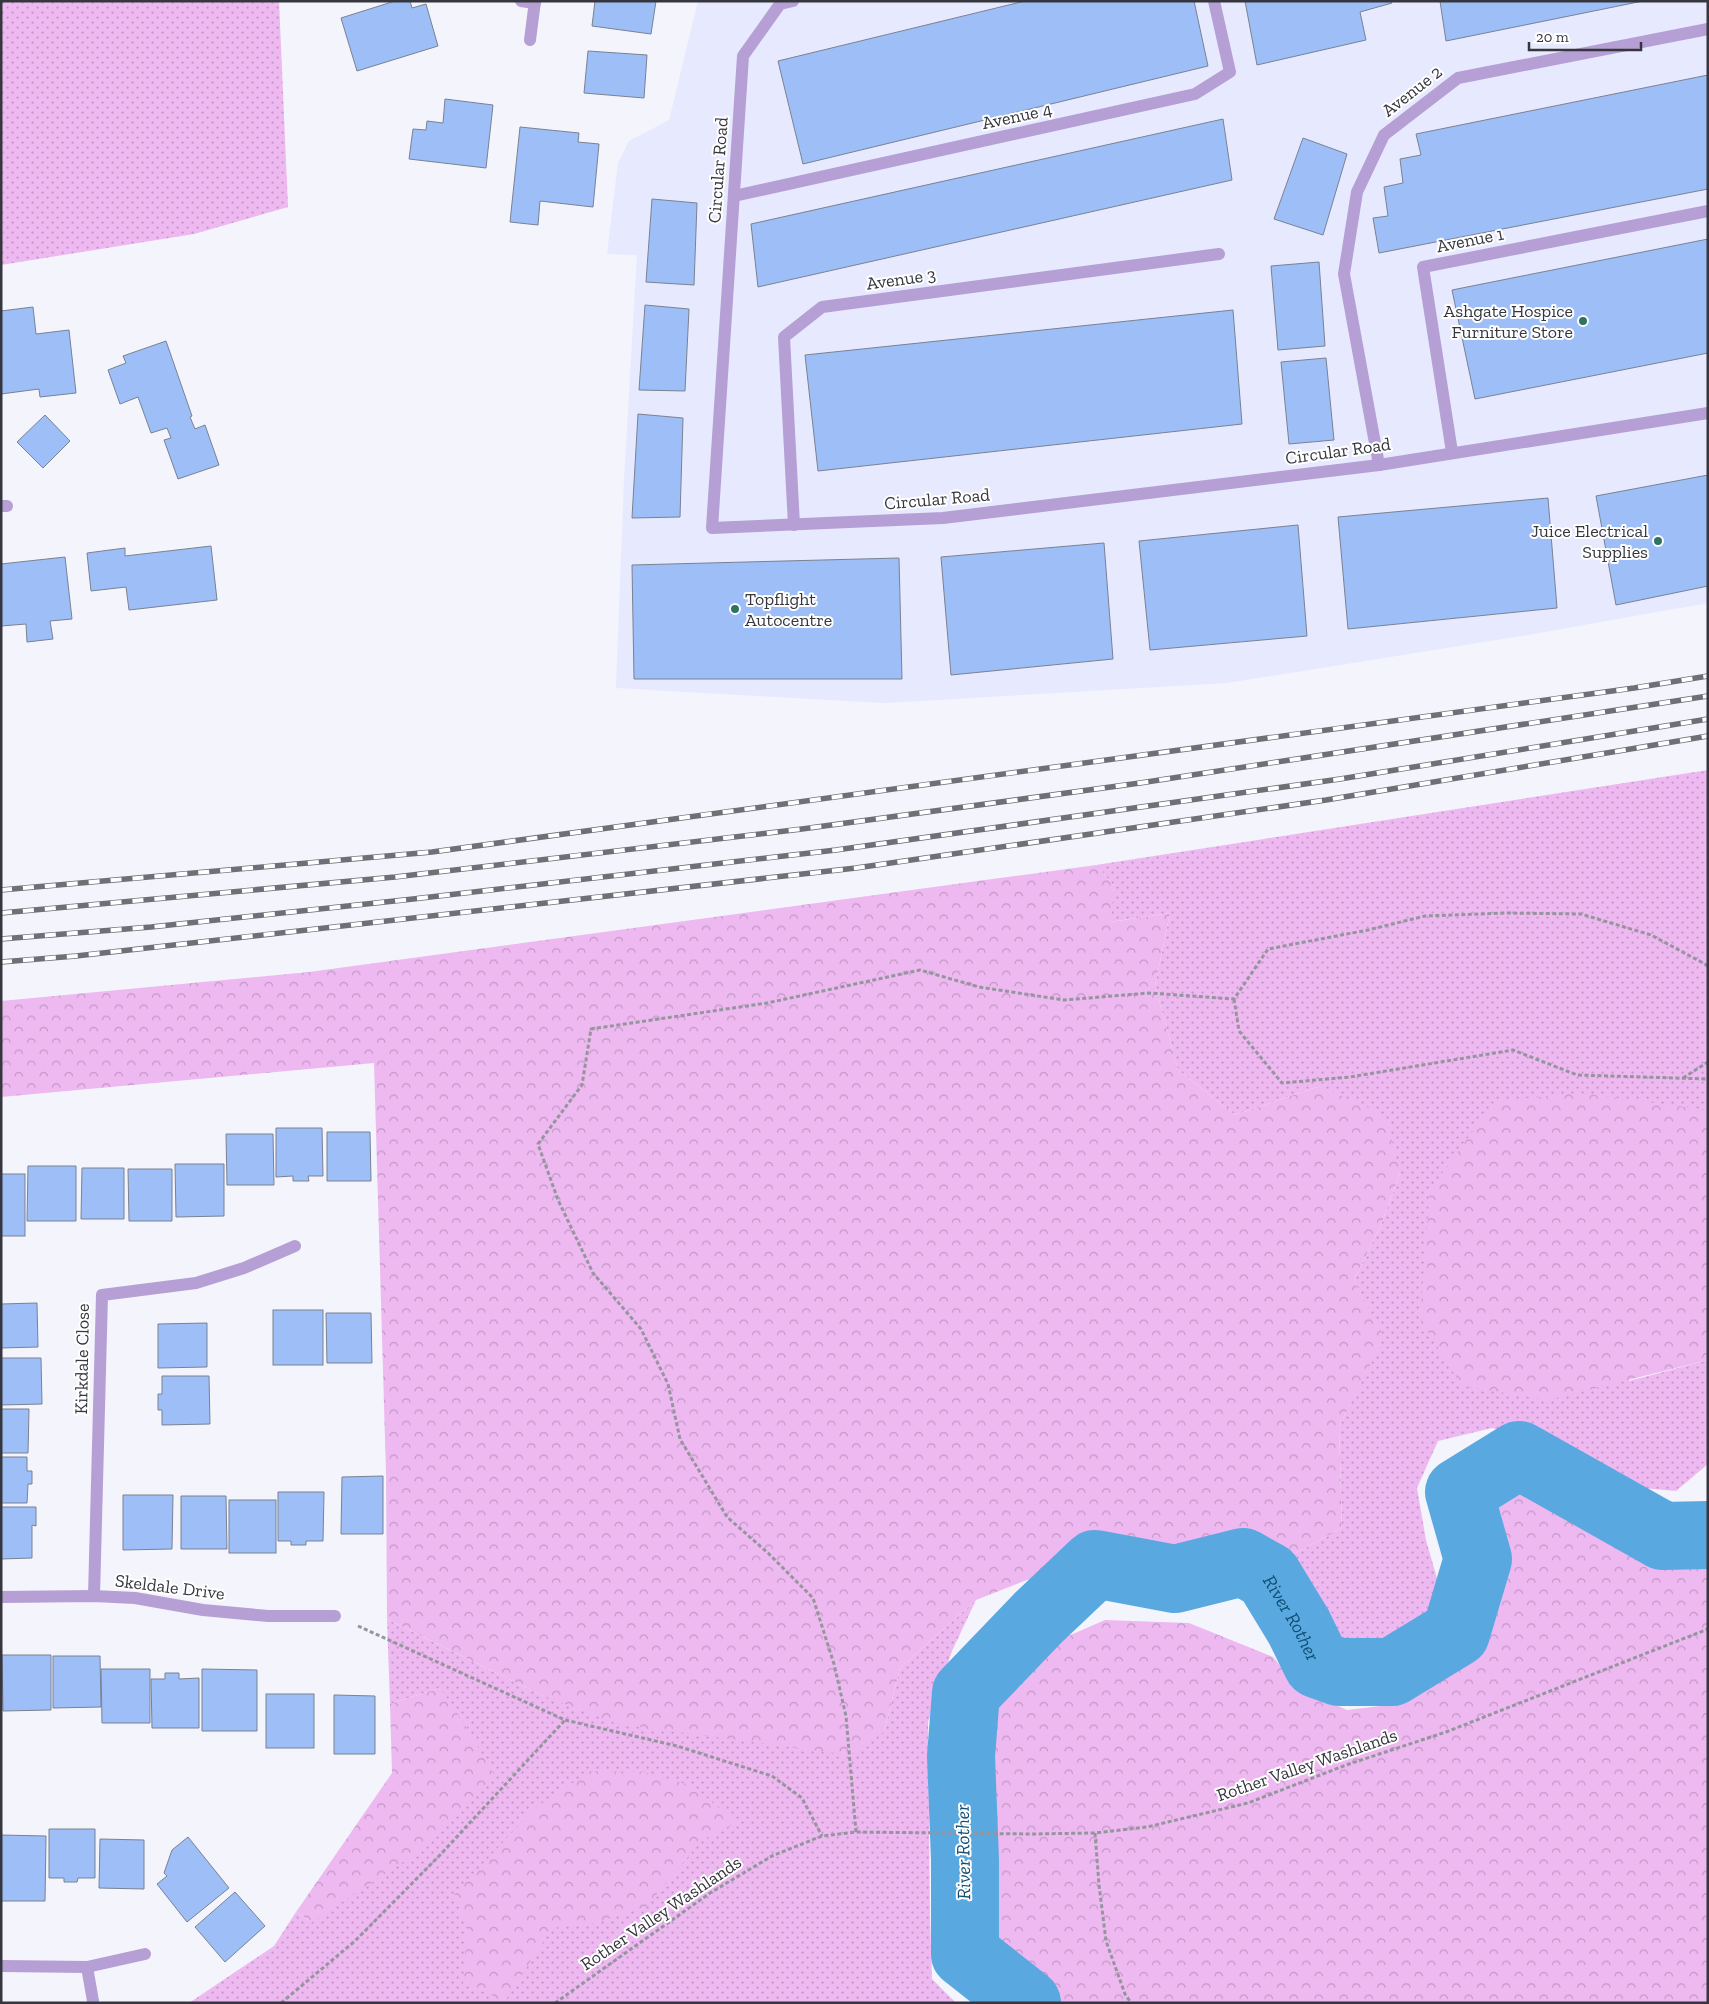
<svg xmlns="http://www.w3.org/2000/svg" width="1709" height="2004" font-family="'Zilla Slab',serif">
<defs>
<pattern id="grass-dots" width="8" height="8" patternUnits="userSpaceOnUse" patternTransform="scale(1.25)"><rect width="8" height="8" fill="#eeb9f1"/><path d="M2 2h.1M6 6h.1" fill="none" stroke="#c297c5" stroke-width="1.8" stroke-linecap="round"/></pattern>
<pattern id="forest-crowns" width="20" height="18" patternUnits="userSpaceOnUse" patternTransform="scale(1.25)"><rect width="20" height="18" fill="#eeb9f1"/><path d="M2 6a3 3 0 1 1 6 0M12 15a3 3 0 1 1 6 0" fill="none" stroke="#c297c5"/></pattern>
</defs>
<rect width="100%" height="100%" fill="#f3f4fc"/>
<!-- built -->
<polygon fill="#e7e9fe" points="698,1 1708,1 1708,603 1528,635 1227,683 885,703 616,688 624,479 637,255 607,254 618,163 629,141 669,120"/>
<!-- grass -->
<g fill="url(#grass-dots)">
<polygon points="1,1 279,1 288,207 194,234 1,265"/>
<polygon points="1708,770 1708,1110 1629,1381 1708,1360 1708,1464 1676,1491 1630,1487 1545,1444 1492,1428 1438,1441 1417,1488 1426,1540 1440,1589 1430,1621 1378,1642 1340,1640 1300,1602 1283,1560 1342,1528 1339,1427 1383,1337 1354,1280 1381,1225 1400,1173 1320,1086 1235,1115 1178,1070 1155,986 1170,913 1110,922 1114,886 1096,865"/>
<polygon points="976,1600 952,1651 928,1722 930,1916 932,1979 956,2003 189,2003 274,1946 296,1912 312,1922 440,1688 390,1704 387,1619 541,1695 884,1732 900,1668"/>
</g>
<!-- forest -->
<g fill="url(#forest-crowns)">
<polygon points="1096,865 1114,886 1111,922 1170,913 1155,986 1178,1070 1235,1115 1320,1086 1386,1116 1400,1173 1381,1225 1354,1280 1384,1337 1339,1427 1342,1528 1283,1560 1198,1558 1140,1560 1096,1553 976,1600 900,1668 884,1732 850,1755 618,1724 541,1695 387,1619 386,1473 374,1063 1,1097 1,1001 309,972"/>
<polygon points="1579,1093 1708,1110 1708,1360 1548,1400 1462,1386 1420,1319 1430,1190 1494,1102"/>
<polygon points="1511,1492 1547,1502 1588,1532 1678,1559 1708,1564 1708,2003 1043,2003 985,1951 984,1806 989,1705 1034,1651 1105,1620 1189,1623 1273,1657 1299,1689 1347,1710 1389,1705 1472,1645 1494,1569 1483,1513 1488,1503"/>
<polygon points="440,1688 464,1723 494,1775 430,1844 312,1922 296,1912 392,1773 390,1704"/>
<polygon points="591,1771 644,1772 693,1786 736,1823 702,1840 646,1907 595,1923 552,1928 505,2001 463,1983 467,1927 454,1895 535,1808"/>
</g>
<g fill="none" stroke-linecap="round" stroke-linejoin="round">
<!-- river -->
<path stroke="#59a9e0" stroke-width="68" id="s1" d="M1027,2003L965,1954V1860L961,1756L966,1693L1039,1617L1095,1564L1175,1579L1243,1562L1268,1576L1299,1627L1317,1664L1339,1672H1392L1456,1633L1478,1559L1459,1492L1519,1455L1663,1536L1708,1535"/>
</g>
<!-- building -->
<g fill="#9ebef8" stroke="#798292">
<polygon points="395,1 410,1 412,8 426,4 438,46 357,71 341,18"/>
<polygon points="595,1 656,1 651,34 592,26"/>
<polygon points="1025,1 1194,1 1208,66 803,164 778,61"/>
<polygon points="1245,1 1391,1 1392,3 1360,12 1366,40 1257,65"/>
<polygon points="1440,1 1643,1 1446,41"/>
<polygon points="588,51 647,55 644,98 584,93"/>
<polygon points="1708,75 1708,189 1379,253 1373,218 1388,216 1384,187 1403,183 1400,159 1421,155 1416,134"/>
<polygon points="445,99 493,105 486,168 409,159 413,129 426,130 427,121 443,123"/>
<polygon points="1223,119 1232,180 758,287 751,224"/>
<polygon points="520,127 579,133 578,142 599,144 593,207 540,201 538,225 510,222"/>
<polygon points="1303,138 1347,154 1323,235 1274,219"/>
<polygon points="652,199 697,203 694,285 646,282"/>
<polygon points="1708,239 1708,353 1475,399 1452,290"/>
<polygon points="1319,262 1325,346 1278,350 1271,266"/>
<polygon points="645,305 689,309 685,391 639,390"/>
<polygon points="33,307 36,334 69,330 76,393 40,397 39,389 1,394 1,311"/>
<polygon points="1233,310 1242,424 818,471 805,355"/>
<polygon points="166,341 192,416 190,417 195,429 205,425 219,465 178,479 164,440 171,438 167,428 151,433 138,397 120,404 108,370 126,363 123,356"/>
<polygon points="1326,358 1334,440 1289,444 1281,362"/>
<polygon points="638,414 683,418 680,517 632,518"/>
<polygon points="45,415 70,441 43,468 17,442"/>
<polygon points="1708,475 1708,586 1616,605 1596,496"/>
<polygon points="1548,498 1557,608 1348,629 1338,517"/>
<polygon points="1298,525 1307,636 1150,650 1139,541"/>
<polygon points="1104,543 1113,659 951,675 941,557"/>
<polygon points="211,546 217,600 129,610 126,587 91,591 87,553 125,548 125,556"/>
<polygon points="65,557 72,619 50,621 53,639 27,642 26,624 1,626 1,564"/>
<polygon points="899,558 902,679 634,679 632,565"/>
<polygon points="276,1128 322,1128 323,1176 308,1176 309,1181 293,1181 293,1176 276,1177"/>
<polygon points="327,1132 370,1132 371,1181 327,1181"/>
<polygon points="226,1134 273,1134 274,1185 227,1185"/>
<polygon points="175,1164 224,1164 224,1216 176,1217"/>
<polygon points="28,1166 76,1166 76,1221 27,1221"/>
<polygon points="82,1168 124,1168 124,1219 81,1219"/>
<polygon points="128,1169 172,1169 172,1221 129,1221"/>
<rect x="1" y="1174" width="24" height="62"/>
<polygon points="37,1303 38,1347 1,1348 1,1304"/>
<rect x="273" y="1310" width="50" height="55"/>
<polygon points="326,1313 371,1313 372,1363 327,1363"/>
<polygon points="207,1323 207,1367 158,1368 158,1324"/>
<polygon points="1,1358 41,1358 42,1404 1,1405"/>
<polygon points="162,1376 209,1376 210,1424 162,1425 162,1410 158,1410 158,1394 162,1394"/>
<polygon points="1,1409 29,1409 28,1453 1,1453"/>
<polygon points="1,1457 27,1457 27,1471 32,1471 32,1484 28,1484 27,1503 1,1503"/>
<polygon points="383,1476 383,1534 341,1534 342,1477"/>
<polygon points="278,1492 324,1492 323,1541 306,1541 306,1545 291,1545 291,1541 278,1541"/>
<polygon points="123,1495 173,1495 172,1549 123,1550"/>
<polygon points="181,1496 226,1496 227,1549 181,1549"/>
<rect x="229" y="1500" width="47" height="53"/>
<polygon points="1,1507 36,1507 36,1526 32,1525 32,1558 1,1559"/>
<polygon points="2,1655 51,1655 51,1710 3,1711"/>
<polygon points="53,1656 100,1656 101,1707 53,1708"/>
<polygon points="101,1669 150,1669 150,1723 102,1723"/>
<polygon points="202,1669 257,1670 257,1731 202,1731"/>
<polygon points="165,1673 179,1673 179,1679 199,1678 199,1728 152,1728 151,1679 165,1679"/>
<rect x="266" y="1694" width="48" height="54"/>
<polygon points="334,1695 375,1696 375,1754 334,1754"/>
<polygon points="49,1829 95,1829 95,1878 78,1878 77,1882 64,1882 64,1878 49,1878"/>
<polygon points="1,1835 46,1836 45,1901 1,1901"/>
<polygon points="188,1837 229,1888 187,1922 157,1884 167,1876 164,1873 172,1850"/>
<polygon points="100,1839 144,1840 144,1889 99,1888"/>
<polygon points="235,1892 265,1926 225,1962 195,1927"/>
</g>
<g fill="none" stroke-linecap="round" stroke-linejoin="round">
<!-- path -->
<g stroke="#94959d" stroke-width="3" stroke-dasharray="4 2.5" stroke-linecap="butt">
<polyline points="1234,999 1239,1031 1282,1083 1350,1077 1513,1050 1577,1075 1708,1079"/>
<polyline points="1683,1078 1708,1062"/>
<polyline points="358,1626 565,1720 677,1746 772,1776 802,1798 822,1836"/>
<polyline points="856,1832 846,1716 834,1664 813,1598 768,1553 727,1517 680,1439 668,1384 641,1329 593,1273 558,1200 538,1144 582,1085 591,1029 767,1003 920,970 979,987 1064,1000 1149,993 1234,999 1268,949 1368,930 1425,916 1507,913 1581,914 1651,935 1705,964 1708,967"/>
<polyline points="1095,1833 1099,1885 1106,1941 1125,1994 1131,2003"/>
<polyline points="281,2003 355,1941 440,1855 565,1720"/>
<polyline points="555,2003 710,1893 772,1856 822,1836 856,1832 1031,1834 1095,1833 1147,1827 1248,1803 1346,1765 1446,1732 1708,1629"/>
</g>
<!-- lane -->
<g stroke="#b69fd4" stroke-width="12">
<polyline points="793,1 780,4 743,56 712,528 943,518 1379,465 1708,413"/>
<polyline points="734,196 1195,94 1230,72 1214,1"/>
<polyline points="1452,452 1423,267 1708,211"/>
<polyline points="1379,465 1344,274 1357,192 1384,135 1458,78 1708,29"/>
<polyline points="794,525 784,337 822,307 1219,254"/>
</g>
<!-- street -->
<g stroke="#b69fd4" stroke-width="12">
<polyline points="521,1 535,3"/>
<polyline points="530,40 535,1"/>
<polyline points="1,506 7,506"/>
<polyline points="94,1596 102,1295 196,1283 244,1268 295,1246"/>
<polyline points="1,1597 94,1596 135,1598 203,1610 268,1616 335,1616"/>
<polyline points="1,1966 87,1967 145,1954"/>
<polyline points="87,1967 93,2001"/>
</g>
<!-- rail casing -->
<g stroke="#6f7077" stroke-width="5.5">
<g id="rail">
<polyline points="1,890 432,852 1634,688 1708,676"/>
<polyline points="1,913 395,877 802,829 1140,783 1708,696"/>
<polyline points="1,939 151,927 413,899 836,850 1340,779 1708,719"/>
<polyline points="1,962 76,956 856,868 1326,800 1708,736"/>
</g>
</g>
<!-- rail -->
<use href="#rail" stroke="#fff" stroke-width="4" stroke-dasharray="11" stroke-linecap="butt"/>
</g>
<!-- markers -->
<g fill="#2f7365" stroke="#fff" stroke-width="2">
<circle cx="1583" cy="321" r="5"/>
<circle cx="1658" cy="541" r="5"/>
<circle cx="735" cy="609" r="5"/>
</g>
<g text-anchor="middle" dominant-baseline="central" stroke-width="4" stroke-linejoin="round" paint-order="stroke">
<!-- street labels -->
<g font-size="18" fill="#36373e" stroke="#fff">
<text transform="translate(1412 91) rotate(-38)">Avenue 2</text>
<text transform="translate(1017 116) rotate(-12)">Avenue 4</text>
<text transform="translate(718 170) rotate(-86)">Circular Road</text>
<text transform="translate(1470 240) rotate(-11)">Avenue 1</text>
<text transform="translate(901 279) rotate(-8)">Avenue 3</text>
<text transform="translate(1338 451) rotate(-8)">Circular Road</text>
<text transform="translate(937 499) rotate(-5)">Circular Road</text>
<text transform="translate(82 1359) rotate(-89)">Kirkdale Close</text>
<text transform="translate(170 1587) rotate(7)">Skeldale Drive</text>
<text transform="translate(1307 1765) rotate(-19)">Rother Valley Washlands</text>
<text transform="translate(661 1913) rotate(-34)">Rother Valley Washlands</text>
</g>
<!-- poi labels -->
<g font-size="18" fill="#36373e" stroke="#fff" text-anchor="end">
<text x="1573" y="311">Ashgate Hospice<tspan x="1573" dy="21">Furniture Store</tspan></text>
<text x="1648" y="531">Juice Electrical<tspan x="1648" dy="21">Supplies</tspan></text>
<text x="745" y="599" text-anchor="start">Topflight<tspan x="745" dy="21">Autocentre</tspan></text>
</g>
<!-- water labels -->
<g font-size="19" font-style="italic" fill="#114e73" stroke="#fff">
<text stroke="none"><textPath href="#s1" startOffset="751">River Rother</textPath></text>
<text transform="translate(963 1852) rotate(-91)">River Rother</text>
</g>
</g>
<!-- border -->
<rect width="1709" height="2004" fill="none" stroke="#36373e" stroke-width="5"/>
<!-- scale -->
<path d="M1529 42v8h112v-8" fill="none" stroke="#36373e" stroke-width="2.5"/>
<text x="1536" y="42" font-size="15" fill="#36373e" stroke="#ffffff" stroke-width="4" paint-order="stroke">20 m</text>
</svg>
